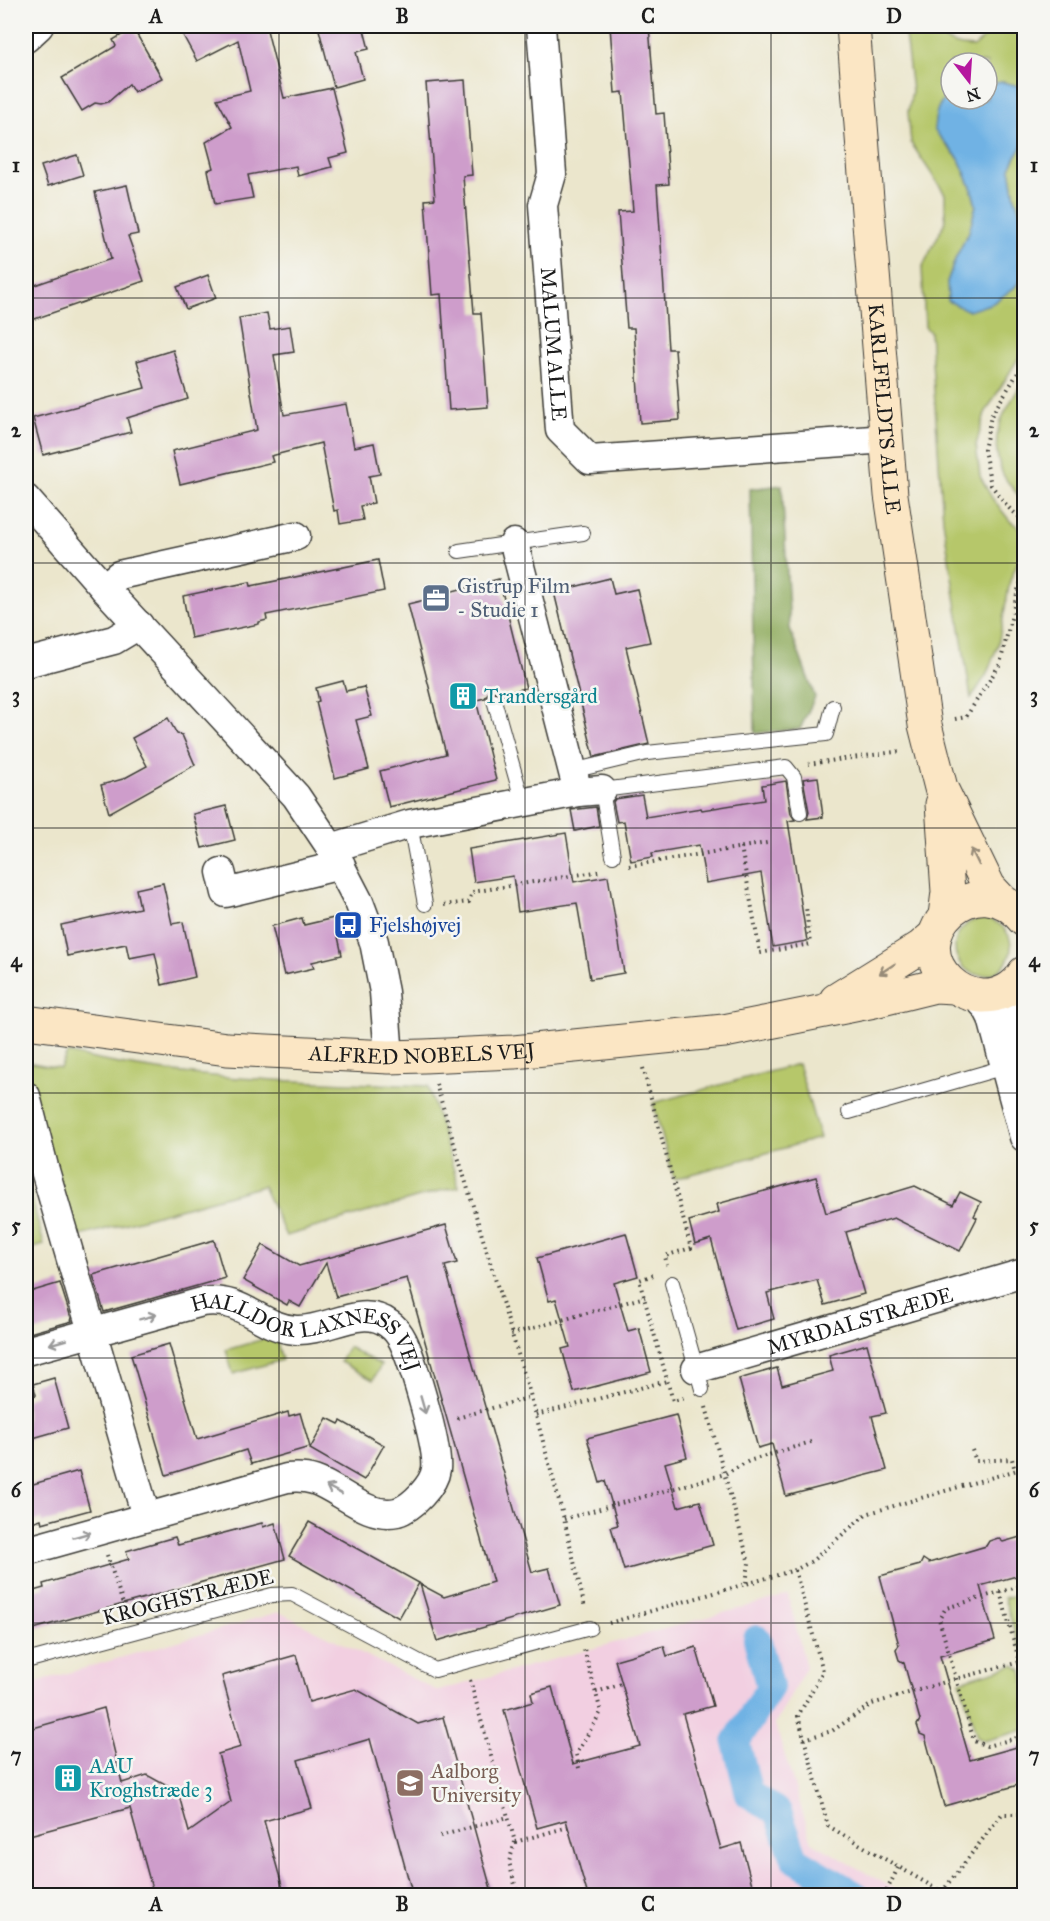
<svg xmlns="http://www.w3.org/2000/svg" width="1050" height="1921" font-family="'IM FELL Great Primer',serif">
<rect width="100%" height="100%" fill="#f6f6f2"/>
<filter id="ink" filterUnits="userSpaceOnUse"><feTurbulence type="fractalNoise" baseFrequency=".0167" numOctaves="2"/><feDisplacementMap in="SourceGraphic" scale="12" xChannelSelector="R" yChannelSelector="G"/><feConvolveMatrix kernelMatrix="1 2 1 2 8 2 1 2 1" color-interpolation-filters="sRGB"/></filter>
<filter id="wash" filterUnits="userSpaceOnUse"><feTurbulence type="fractalNoise" baseFrequency=".008" numOctaves="4" result="noise"/><feDisplacementMap in="SourceGraphic" scale="24" xChannelSelector="R" yChannelSelector="G"/><feGaussianBlur stdDeviation="1.35" result="paint"/><feColorMatrix in="noise" values="0 0 0 0 0 0 0 0 0 0 0 0 0 0 0 0 0 1.4 0 .05"/><feComposite in="paint" operator="in"/></filter>
<g filter="url(#wash)">
<rect width="100%" height="100%" fill="#ebe6cc"/>
<!-- built -->
<polygon fill="#f2cfe1" points="788,1595 806,1667 775,1724 812,1842 905,1895 26,1896 26,1685 279,1612 438,1691"/>
<!-- green -->
<g fill="#b6c76b" stroke="#697244" stroke-width="1.5">
<path d="M904,26H931C941,41 956,47 974,47L997,26H1024V91L1022,87L1003,82L987,84V63H951V93L947,96L945,144L959,159L971,187L976,205L969,232L956,257L947,282L1014,288L1024,276V349L985,413L976,445L980,476L992,498L1010,521L1024,531V547L1010,581L998,645L986,676L971,698L943,520L930,332L925,327L922,268L945,222V194L911,143L908,112L912,91Z"/>
<polygon points="1024,141 1024,223 1015,198 1010,168"/>
<path d="M1024,380V503C1018,493 1006,483 1002,472C987,433 1005,411 1024,380Z"/>
<circle cx="983" cy="947" r="28"/>
<path d="M67,1053C184,1082 307,1081 428,1086L459,1187L440,1191L286,1236L263,1186L73,1238L26,1067V1062L60,1068Z"/>
<polygon points="798,1064 820,1138 674,1179 653,1103"/>
<polygon points="26,1176 44,1245 26,1250"/>
<polygon points="267,1338 277,1342 282,1360 233,1374 226,1350"/>
<polygon points="348,1347 381,1365 373,1380 340,1362"/>
<polygon points="1024,1593 1024,1649 1020,1647 1004,1598"/>
<polygon points="1014,1665 1022,1670 1024,1679 1024,1730 984,1741 977,1737 960,1681"/>
</g>
<!-- forest -->
<polygon fill="#90ac5f" stroke="#56643e" stroke-width="1.5" points="782,485 790,629 815,697 800,729 755,733 750,489"/>
<!-- water -->
<path fill="#6fb2e4" stroke="#466780" stroke-width="1.5" d="M1003,82L1022,87L1024,91V141L1010,168L1015,198L1024,223V276L1014,288L993,303L969,311L948,301L947,282L956,257L969,232L976,205L971,187L959,159L934,130C935,115 937,102 951,93V99H987V84Z"/>
<g fill="none" stroke-linecap="round" stroke-linejoin="round">
<!-- canal -->
<polyline stroke="#6fb2e4" stroke-width="28" points="757,1639 770,1687 736,1742 749,1794 778,1812 795,1859 857,1896"/>
</g>
<g id="blocks">
<!-- building -->
<g fill="#ce9dcb">
<polygon points="178,26 268,26 266,26 284,98 332,88 348,153 329,158 332,167 298,176 296,166 248,175 253,198 215,204 208,170 213,168 206,142 232,127 217,99 250,91 238,40 197,61"/>
<polygon points="318,26 363,26 369,49 356,52 363,79 334,87"/>
<polygon points="610,26 649,26 656,114 664,113 669,184 657,185 668,349 675,349 680,420 640,423 634,328 627,328 618,212 633,211 623,92 615,93"/>
<polygon points="133,28 162,78 134,92 129,84 108,102 101,104 95,103 82,111 62,78 116,46 113,40"/>
<polygon points="465,80 472,175 463,176 474,313 481,313 488,407 449,410 441,294 432,295 425,200 435,199 426,83"/>
<polygon points="77,155 83,175 48,186 41,166"/>
<polygon points="127,185 138,234 128,236 144,281 26,322 26,288 111,259 95,192"/>
<polygon points="208,275 216,298 186,309 177,287"/>
<polygon points="267,313 270,329 290,326 294,352 274,355 284,415 346,404 354,447 374,443 380,474 369,476 374,503 360,506 363,520 340,524 338,510 334,511 321,443 271,456 273,462 180,484 172,451 257,430 239,318"/>
<polygon points="173,350 188,399 127,418 131,432 43,455 33,418 145,388 137,361"/>
<polygon points="378,560 384,591 266,615 267,620 259,622 259,624 191,638 183,596 250,582 251,586"/>
<polygon points="610,578 614,594 637,589 650,642 626,647 649,744 594,757 554,592"/>
<polygon points="499,579 526,688 501,694 492,691 488,693 485,698 476,700 496,780 389,807 380,771 446,754 408,604 445,595 445,593"/>
<polygon points="343,681 346,691 364,687 372,716 356,720 369,769 335,778 316,702 319,701 316,688"/>
<polygon points="168,718 177,734 182,735 195,765 109,813 101,785 123,779 147,766 132,738"/>
<polygon points="818,777 823,817 807,819 809,812 803,779"/>
<polygon points="786,781 791,814 795,820 788,821 807,941 773,947 761,873 706,883 699,845 652,853 653,857 631,861 624,821 617,822 613,802 615,799 642,795 646,817 701,808 702,810 764,800 762,785"/>
<polygon points="226,806 235,840 202,848 193,814"/>
<polygon points="596,807 599,826 575,831 571,810"/>
<polygon points="566,833 574,882 608,876 624,973 590,979 577,903 518,912 513,876 474,882 469,849"/>
<polygon points="163,883 172,924 183,922 195,977 162,985 155,953 129,958 126,944 67,956 61,925 140,908 136,889"/>
<polygon points="302,918 304,925 334,918 342,955 312,962 314,968 284,975 272,926"/>
<polygon points="816,1177 826,1213 915,1186 953,1205 960,1192 981,1202 974,1216 977,1218 960,1251 894,1218 846,1232 864,1294 825,1305 817,1280 767,1293 774,1319 736,1330 711,1239 695,1244 689,1221 719,1212 717,1204"/>
<polygon points="446,1225 457,1263 445,1266 532,1572 549,1568 560,1605 437,1641 420,1584 444,1597 493,1582 407,1278 336,1297 326,1263 300,1307 289,1301 287,1305 243,1280 263,1245 299,1266"/>
<polygon points="626,1233 638,1276 614,1283 628,1331 639,1328 651,1372 574,1392 562,1349 570,1347 556,1299 549,1301 537,1258"/>
<polygon points="214,1240 225,1278 104,1312 93,1275"/>
<polygon points="60,1283 72,1321 26,1334 26,1293"/>
<polygon points="169,1344 197,1439 288,1412 289,1416 300,1413 310,1447 251,1464 246,1450 166,1475 131,1355"/>
<polygon points="867,1344 886,1413 872,1416 887,1470 786,1496 772,1444 758,1448 739,1379 777,1368 782,1385 833,1371 829,1355"/>
<polygon points="54,1378 68,1428 26,1440 26,1399 36,1395 33,1384"/>
<polygon points="676,1415 687,1457 665,1463 678,1507 700,1501 713,1545 624,1570 611,1527 618,1525 605,1481 600,1483 587,1438"/>
<polygon points="327,1418 339,1424 341,1421 384,1445 364,1480 310,1449"/>
<polygon points="79,1471 90,1510 42,1523 41,1519 26,1524 26,1486"/>
<polygon points="309,1522 419,1583 399,1618 289,1556"/>
<polygon points="262,1523 263,1527 275,1523 285,1559 26,1631 26,1593 44,1588 43,1584 129,1559 126,1551 175,1537 178,1545"/>
<polygon points="1024,1536 1024,1574 980,1586 995,1640 940,1656 970,1760 1024,1745 1024,1774 1018,1785 944,1806 925,1736 920,1734 917,1725 920,1720 904,1663 899,1660 896,1650 899,1645 880,1576 920,1565 923,1559 929,1563 986,1546 989,1541 998,1538 1003,1542"/>
<polygon points="664,1646 667,1656 696,1647 713,1706 683,1714 721,1849 741,1843 755,1896 588,1896 566,1820 537,1828 504,1710 533,1702 531,1693 552,1687 573,1764 640,1746 615,1660"/>
<polygon points="296,1655 309,1702 356,1689 418,1724 443,1717 493,1896 413,1896 370,1739 298,1760 312,1808 264,1821 285,1896 154,1896 130,1808 26,1836 26,1730 104,1708 122,1783 147,1775 178,1792 189,1832 231,1802 218,1754 241,1747 222,1676"/>
</g>
</g>
</g>
<g filter="url(#ink)">
<use href="#blocks" fill-opacity="0" stroke="#3b3a36" stroke-width="1.5"/>
<g fill="none" stroke-linecap="round" stroke-linejoin="round">
<!-- lane casing -->
<g stroke="#3b3a36" stroke-width="16">
<g id="lane">
<polyline points="459,551 583,533"/>
<polyline points="494,700 523,803"/>
<polyline points="572,771 647,753 826,734 833,707"/>
<polyline points="410,824 425,904"/>
<polyline points="613,856 602,790 786,767 794,777 800,813"/>
<polyline points="849,1112 1008,1066"/>
<polyline points="672,1283 702,1389"/>
<polyline points="26,1661 272,1595 292,1594 435,1670 590,1628"/>
</g>
</g>
<!-- street casing -->
<g stroke="#3b3a36" stroke-width="31">
<g id="street">
<path id="s1" d="M541,26L552,174L543,205L560,430L590,460L887,439"/>
<polyline points="26,38 39,26"/>
<polyline points="26,499 104,588 296,796 331,848 359,902 374,942 384,992 389,1057"/>
<polyline points="514,543 578,792"/>
<polyline points="104,588 119,575 296,536"/>
<polyline points="26,663 114,640 139,625"/>
<polyline points="331,848 410,824 578,792 602,790"/>
<polyline points="221,872 226,893 341,865"/>
<polyline points="1013,986 1013,1012 1024,1055"/>
<polyline points="975,995 987,1008 992,1018 1024,1137"/>
<polyline points="26,1096 44,1167 146,1516"/>
<path id="s2" d="M26,1351L202,1302C244,1296 259,1328 296,1330C326,1332 362,1303 389,1324C395,1328 400,1335 403,1341C413,1362 439,1448 436,1469C434,1485 412,1508 397,1512C367,1519 341,1489 314,1480C305,1477 296,1477 287,1478L26,1551"/>
<path id="s3" d="M696,1369L1024,1273"/>
</g>
</g>
<!-- secondary casing -->
<g stroke="#3b3a36" stroke-width="35">
<g id="secondary">
<path id="s4" d="M853,26L891,495L925,725L941,788L989,887L1002,901"/>
<polyline points="942,804 948,892 945,916"/>
<path d="M1024,920C978,860 900,935 949,981C958,990 969,995 982,996C998,997 1016,988 1024,973"/>
<polyline points="836,1000 921,947 935,935"/>
<path id="s5" d="M26,1022L227,1049L389,1057L424,1056L514,1052L724,1031L874,1001L935,986L954,987"/>
</g>
</g>
<!-- path -->
<g stroke="#3b3a36" stroke-width="4" stroke-dasharray="1.5 4.5" stroke-linecap="butt">
<polyline points="1024,363 991,416 984,450 991,485 1009,508 1024,521"/>
<polyline points="1018,590 1024,592"/>
<polyline points="955,719 966,717 1000,664 1018,590 1024,574"/>
<polyline points="808,764 902,751"/>
<polyline points="741,847 760,953 810,944 806,907"/>
<polyline points="629,866 767,843"/>
<polyline points="444,905 469,902 472,892 601,871"/>
<polyline points="643,1068 691,1248 665,1256 667,1265"/>
<polyline points="436,1084 531,1397 564,1519 585,1608"/>
<polyline points="653,1275 639,1280 673,1401 684,1398"/>
<polyline points="511,1334 645,1297"/>
<polyline points="706,1407 749,1563 746,1583"/>
<polyline points="536,1415 667,1381"/>
<polyline points="457,1418 531,1397"/>
<polyline points="972,1450 976,1461 1012,1459 1015,1470"/>
<polyline points="564,1519 725,1474 749,1461 814,1441"/>
<polyline points="107,1555 126,1613"/>
<polyline points="795,1570 823,1671 798,1716 828,1826 949,1896"/>
<polyline points="1024,1585 946,1608 939,1619 974,1741 987,1746 1024,1736"/>
<polyline points="1000,1592 1020,1663"/>
<polyline points="609,1623 795,1570 812,1561 866,1514 1024,1468"/>
<polyline points="470,1680 515,1842 509,1862 518,1896"/>
<polyline points="596,1692 622,1684"/>
<polyline points="804,1739 832,1731 872,1704 955,1679 1024,1661"/>
<polyline points="579,1768 576,1754 601,1712 584,1649"/>
<polyline points="440,1836 508,1817"/>
<polyline points="515,1842 568,1827"/>
<polyline points="942,1892 1002,1814 1024,1814"/>
<polyline points="884,1896 899,1866"/>
</g>
<!-- lane -->
<use href="#lane" stroke="#fff" stroke-width="14"/>
<!-- street -->
<use href="#street" stroke="#fff" stroke-width="28"/>
<!-- secondary -->
<use href="#secondary" stroke="#fbe6c4" stroke-width="33"/>
</g>
<!-- one-way arrows -->
<defs><path id="oneway-shaft" d="M-6 0H5M1.5-3L5.5 0L1.5 3" fill="none" stroke-width="1.6" stroke-linecap="round" stroke-linejoin="round" transform="scale(1.5)"/></defs>
<g stroke="#978b78">
<use href="#oneway-shaft" transform="translate(975 857) rotate(-116)"/>
<use href="#oneway-shaft" transform="translate(887 969) rotate(147)"/>
</g>
<g stroke="#999">
<use href="#oneway-shaft" transform="translate(148 1317) rotate(-15)"/>
<use href="#oneway-shaft" transform="translate(58 1342) rotate(164)"/>
<use href="#oneway-shaft" transform="translate(423 1405) rotate(74)"/>
<use href="#oneway-shaft" transform="translate(334 1490) rotate(-152)"/>
<use href="#oneway-shaft" transform="translate(82 1535) rotate(-16)"/>
</g>
</g>
<!-- grid -->
<path fill="none" stroke="#1c1c1c" stroke-width="1.5" stroke-opacity="0.55" d="M279,26V1896M525,26V1896M771,26V1896M26,298H1024M26,563H1024M26,828H1024M26,1093H1024M26,1358H1024M26,1623H1024"/>
<!-- icons -->
<defs>
<g id="office-square" transform="scale(1.5)"><rect x="-9" y="-9" width="18" height="18" rx="4" fill="#5c6f8a" stroke="#f6f6f2"/><path d="M-6-3h4V-5.5h4V-3h4V5H-6ZM-1-4.5V-3h2v-1.5ZM-6 0V1H6V0Z" fill="#fff"/></g>
<g id="building-square" transform="scale(1.5)"><rect x="-9" y="-9" width="18" height="18" rx="4" fill="#0f9aa8" stroke="#f6f6f2"/><path d="M-4-6H4V6H1V3H-1V6H-4ZM-2.5-4.3h1.7v1.8h-1.7ZM.8-4.3h1.7v1.8H.8ZM-2.5-1h1.7V.8h-1.7ZM.8-1h1.7V.8H.8Z" fill="#fff"/></g>
<g id="bus-square" transform="scale(1.5)"><rect x="-9" y="-9" width="18" height="18" rx="4" fill="#1a4fb4" stroke="#f6f6f2"/><path d="M-5-6H5V4H4V6H2V4H-2V6H-4V4H-5ZM-3.5-4V0h7V-4ZM-3.5 1.2v1.5H-2V1.2ZM2 1.2v1.5H3.5V1.2Z" fill="#fff"/></g>
<g id="university-square" transform="scale(1.5)"><rect x="-9" y="-9" width="18" height="18" rx="4" fill="#8d6e63" stroke="#f6f6f2"/><path d="M0-5L7-2L0 1L-7-2ZM-4 1L0 2.5L4 1V4Q0 6-4 4Z" fill="#fff"/></g>
</defs>
<g fill-rule="evenodd">
<use href="#office-square" x="436" y="598"/>
<use href="#building-square" x="463" y="696"/>
<use href="#bus-square" x="348" y="925"/>
<use href="#building-square" x="68" y="1778"/>
<use href="#university-square" x="410" y="1783"/>
</g>
<g text-anchor="middle" dominant-baseline="central" stroke-width="5" stroke-linejoin="round" paint-order="stroke">
<!-- street labels -->
<g font-size="21" fill="#1c1c1c" stroke="#f6f6f2">
<text stroke="none"><textPath href="#s1" startOffset="320">MALUM ALLE</textPath></text>
<text stroke="none"><textPath href="#s4" startOffset="384">KARLFELDTS ALLE</textPath></text>
<text stroke="none"><textPath href="#s5" startOffset="398">ALFRED NOBELS VEJ</textPath></text>
<text stroke="none"><textPath href="#s3" startOffset="171">MYRDALSTRÆDE</textPath></text>
<text stroke="none"><textPath href="#s2" startOffset="302">HALLDOR LAXNESS VEJ</textPath></text>
<text transform="translate(188 1597) rotate(-14)">KROGHSTRÆDE</text>
</g>
<!-- service labels -->
<g font-size="21" fill="#4e5e75" stroke="#f6f6f2" text-anchor="start">
<text x="457" y="586">Gistrup Film<tspan x="457" dy="24">- Studie 1</tspan></text>
</g>
<!-- culture labels -->
<g font-size="21" fill="#0d838f" stroke="#f6f6f2" text-anchor="start">
<text x="484" y="696">Trandersgård</text>
<text x="89" y="1766">AAU<tspan x="89" dy="24">Kroghstræde 3</tspan></text>
</g>
<!-- transit labels -->
<g font-size="21" fill="#164399" stroke="#f6f6f2" text-anchor="start">
<text x="369" y="925">Fjelshøjvej</text>
</g>
<!-- education labels -->
<g font-size="21" fill="#785e54" stroke="#f6f6f2" text-anchor="start">
<text x="431" y="1771">Aalborg<tspan x="431" dy="24">University</tspan></text>
</g>
</g>
<!-- margin -->
<rect width="1050" height="1921" fill="none" stroke="#f6f6f2" stroke-width="66"/>
<!-- north arrow -->
<g transform="translate(969 81) rotate(163)"><circle r="28" fill="#f6f6f2" stroke="#9f9f9c" stroke-width="1.5"/>
<path d="M0-4.5L10 22L0 15L-10 22Z" fill="#b5179e"/>
<text y="-9" font-size="16" font-weight="bold" text-anchor="middle" fill="#1c1c1c">N</text>
</g>
<rect x="33" y="33" width="984" height="1855" fill="none" stroke="#1c1c1c" stroke-width="2"/>
<g font-size="20" text-anchor="middle" font-weight="bold" fill="#1c1c1c">
<text x="156" y="23">A</text>
<text x="402" y="23">B</text>
<text x="648" y="23">C</text>
<text x="894" y="23">D</text>
<text x="16" y="172">1</text>
<text x="1034" y="172">1</text>
<text x="16" y="437">2</text>
<text x="1034" y="437">2</text>
<text x="16" y="702">3</text>
<text x="1034" y="702">3</text>
<text x="16" y="967">4</text>
<text x="1034" y="967">4</text>
<text x="16" y="1232">5</text>
<text x="1034" y="1232">5</text>
<text x="16" y="1497">6</text>
<text x="1034" y="1497">6</text>
<text x="16" y="1762">7</text>
<text x="1034" y="1762">7</text>
<text x="156" y="1911">A</text>
<text x="402" y="1911">B</text>
<text x="648" y="1911">C</text>
<text x="894" y="1911">D</text>
</g>
</svg>
